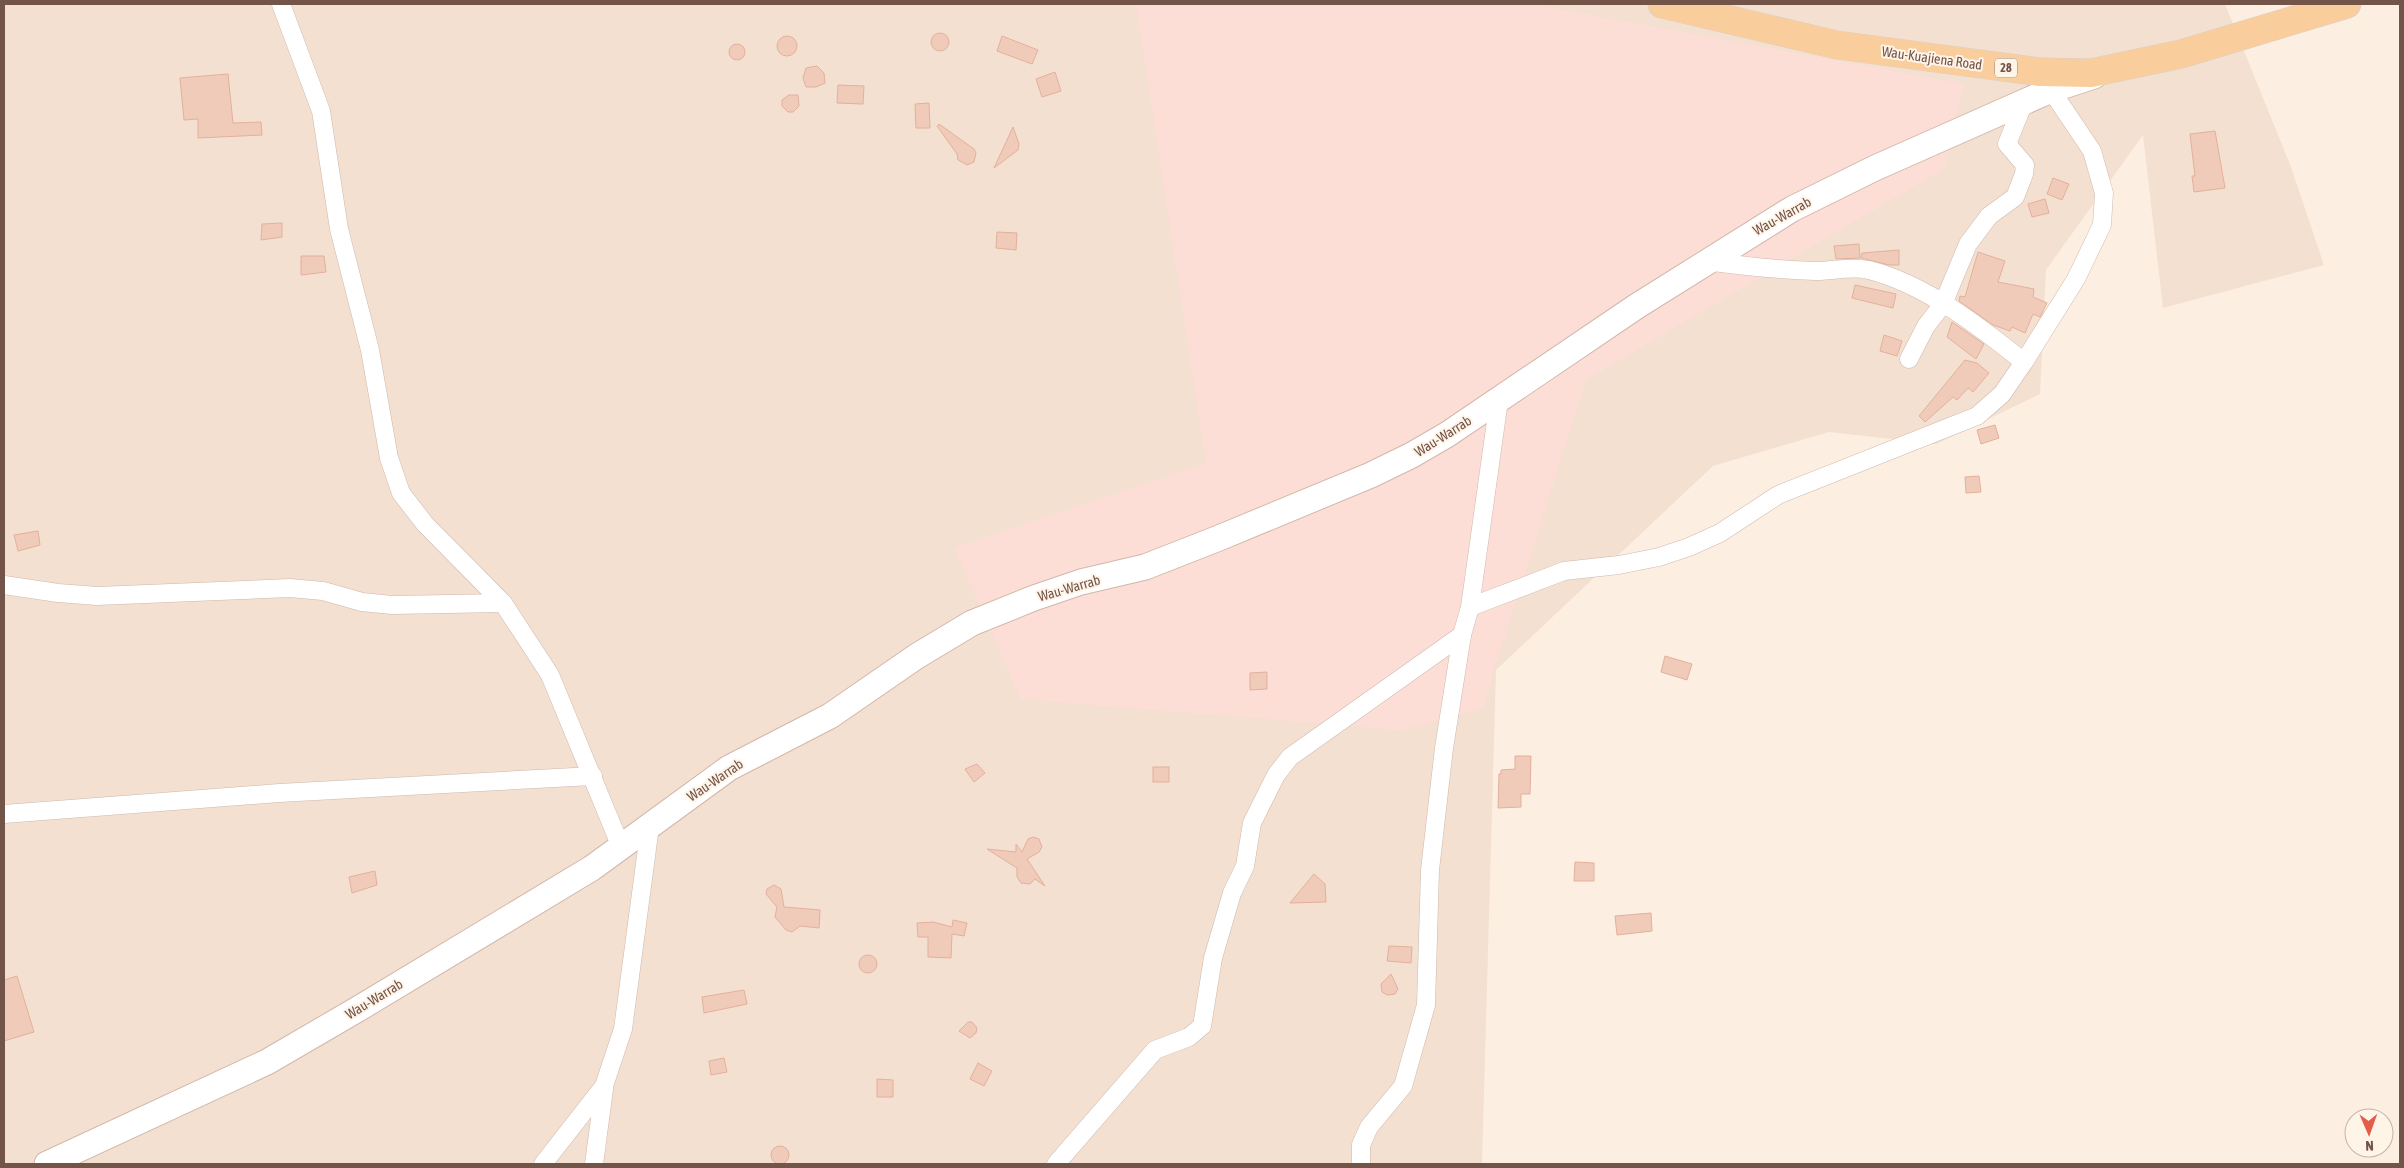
<svg xmlns="http://www.w3.org/2000/svg" width="2404" height="1168" font-family="'Asap Condensed',sans-serif">
<rect width="100%" height="100%" fill="#fcefe2"/>
<!-- residential -->
<polygon fill="#f3e0d1" points="4,4 2225,4 2291,167 2324,265 2163,308 2143,135 2046,270 2040,394 1936,444 1829,432 1713,466 1496,670 1482,1164 4,1164"/>
<!-- commercial -->
<polygon fill="#fcded6" points="1136,4 1531,4 1964,84 1945,168 1586,380 1482,709 1401,730 1021,699 954,548 1206,463"/>
<!-- building -->
<g fill="#f1cbba" stroke="#e3b09b">
<circle cx="940" cy="42" r="9"/>
<circle cx="787" cy="46" r="10"/>
<polygon points="1002,36 1038,50 1032,64 997,51"/>
<circle cx="737" cy="52" r="8"/>
<polygon points="817,66 824,73 825,83 816,87 806,87 803,78 806,68"/>
<polygon points="1055,72 1061,91 1042,97 1036,79"/>
<polygon points="228,74 233,123 261,122 262,135 198,138 198,119 184,120 180,78"/>
<polygon points="838,85 864,86 863,104 837,103"/>
<polygon points="789,95 798,95 799,106 793,112 788,112 782,106 782,100"/>
<polygon points="929,103 930,128 916,128 915,104"/>
<polygon points="939,124 974,149 976,153 974,162 967,165 958,160 957,154 937,126"/>
<polygon points="1013,127 1019,144 1018,150 994,168"/>
<polygon points="2215,131 2225,188 2194,192 2192,176 2195,176 2190,134"/>
<polygon points="2053,178 2069,184 2062,200 2047,194"/>
<polygon points="2045,199 2049,213 2032,217 2028,204"/>
<polygon points="282,223 282,237 261,240 262,224"/>
<polygon points="997,232 1017,233 1016,250 996,248"/>
<polygon points="1859,244 1860,258 1836,259 1834,246"/>
<polygon points="1899,250 1899,265 1889,265 1861,258 1862,253"/>
<polygon points="1978,252 2005,261 1998,282 2034,289 2033,297 2047,303 2040,317 2033,314 2025,333 2012,327 2010,331 1993,325 1959,301 1960,296 1965,297"/>
<polygon points="301,256 324,256 326,272 301,275"/>
<polygon points="1855,285 1896,294 1893,308 1852,298"/>
<polygon points="1952,322 1984,344 1976,359 1947,337"/>
<polygon points="1884,335 1902,341 1897,356 1880,351"/>
<polygon points="1965,360 1977,363 1989,373 1973,392 1968,388 1957,400 1953,397 1925,422 1919,416"/>
<polygon points="1995,425 1999,438 1981,444 1977,430"/>
<polygon points="1979,476 1981,492 1966,493 1965,477"/>
<polygon points="38,531 40,545 18,551 14,535"/>
<polygon points="1665,656 1692,664 1687,680 1661,672"/>
<polygon points="1267,672 1267,689 1250,690 1250,673"/>
<polygon points="1515,756 1531,756 1530,794 1521,794 1521,807 1498,808 1499,774 1501,774 1501,770 1515,769"/>
<polygon points="977,764 985,773 974,782 965,769"/>
<rect x="1153" y="767" width="16" height="15"/>
<polygon points="1033,837 1039,839 1042,847 1039,852 1027,859 1045,886 1035,879 1030,884 1021,883 1017,877 1017,868 987,849 1016,852 1016,844 1022,852 1028,839"/>
<polygon points="1575,862 1594,863 1594,881 1574,881"/>
<polygon points="375,871 377,885 352,893 349,877"/>
<polygon points="1314,874 1325,884 1326,902 1290,903"/>
<polygon points="774,885 781,889 784,907 820,910 819,928 800,926 792,932 786,930 775,917 777,907 766,894 767,889"/>
<polygon points="1651,913 1652,931 1617,935 1615,916"/>
<polygon points="953,920 967,923 964,936 952,934 951,958 928,957 928,937 918,937 917,923 933,922 952,927"/>
<polygon points="1389,946 1412,947 1411,963 1387,961"/>
<circle cx="868" cy="964" r="9"/>
<polygon points="1391,974 1398,989 1395,994 1387,995 1382,992 1381,984"/>
<polygon points="17,976 34,1032 4,1041 4,980"/>
<polygon points="744,990 747,1004 704,1013 702,997"/>
<polygon points="968,1022 972,1022 977,1028 976,1033 970,1038 959,1031"/>
<polygon points="724,1058 727,1072 711,1075 709,1061"/>
<polygon points="978,1063 992,1071 984,1086 970,1079"/>
<polygon points="877,1079 893,1080 893,1097 877,1097"/>
<circle cx="780" cy="1155" r="9"/>
</g>
<g fill="none" stroke-linecap="round" stroke-linejoin="round">
<!-- street casing -->
<g stroke="#cfb8ac" stroke-width="19">
<g id="street">
<polyline points="281,4 321,111 339,229 370,350 389,458 401,493 425,524 503,603 550,675 621,847"/>
<path d="M1706,261C1743,266 1779,270 1816,271C1832,271 1853,266 1869,270C1925,284 1980,327 2024,362"/>
<polyline points="1909,359 1926,326 1943,304 1968,244 1989,216 2015,197 2024,174 2025,165 2007,144 2024,102"/>
<polyline points="4,585 58,593 97,596 290,588 323,591 362,602 392,605 503,603"/>
<polyline points="1470,607 1564,571 1619,565 1659,557 1689,547 1720,533 1778,495 1977,416 2002,394 2024,362 2076,279 2102,225 2104,193 2092,151 2051,90"/>
<polyline points="4,814 279,793 593,776"/>
<polyline points="543,1164 604,1086 623,1029 650,826"/>
<polyline points="594,1164 604,1089"/>
<polyline points="1056,1164 1155,1050 1189,1037 1202,1026 1213,958 1232,893 1245,866 1252,823 1276,775 1290,757 1462,635"/>
<polyline points="1361,1164 1361,1145 1369,1127 1403,1086 1426,1005 1430,870 1444,748 1462,635 1470,607 1499,400"/>
</g>
</g>
<!-- secondary casing -->
<g stroke="#d2b7a9" stroke-width="27">
<polyline id="secondary" points="47,1164 267,1062 358,1009 592,868 729,768 830,716 917,656 972,623 1034,598 1081,582 1145,567 1219,538 1371,475 1412,455 1448,434 1637,306 1792,209 1875,168 2024,102 2051,90 2094,76"/>
</g>
<!-- primary casing -->
<g stroke="#d8cfcc" stroke-width="29">
<polyline id="primary" points="1662,4 1837,45 2040,72 2091,73 2181,54 2347,4"/>
</g>
<!-- street -->
<use href="#street" stroke="#fff" stroke-width="18"/>
<!-- secondary -->
<use href="#secondary" stroke="#fff" stroke-width="25"/>
<!-- primary -->
<use href="#primary" stroke="#face9c" stroke-width="28"/>
</g>
<g text-anchor="middle" dominant-baseline="central" stroke-width="4" stroke-linejoin="round" paint-order="stroke">
<!-- shield labels -->
<rect fill="#fff4e8" stroke="#9d8479" stroke-width="1" x="1995" y="58.5" width="22" height="19" rx="4"/>
<g font-size="12" font-weight="bold" fill="#735449">
<text x="2006" y="68">28</text>
</g>
<!-- street labels -->
<g font-size="14" fill="#735449" stroke="#fff4e8">
<text transform="translate(1932 58) rotate(8)">Wau-Kuajiena Road</text>
<text transform="translate(1782 216) rotate(-29)">Wau-Warrab</text>
<text transform="translate(1443 436) rotate(-32)">Wau-Warrab</text>
<text transform="translate(1069 588) rotate(-16)">Wau-Warrab</text>
<text transform="translate(715 780) rotate(-34)">Wau-Warrab</text>
<text transform="translate(374 999) rotate(-31)">Wau-Warrab</text>
</g>
</g>
<!-- border -->
<rect width="2404" height="1168" fill="none" stroke="#735449" stroke-width="10"/>
<!-- north arrow -->
<g transform="translate(2369 1133) rotate(178)"><circle r="24" fill="#fff4e8" stroke="#c7b4a8"/>
<path d="M0-4L9 19L0 12L-9 19Z" fill="#e45d49"/>
<text y="-8" font-size="14" font-weight="bold" text-anchor="middle" fill="#735449">N</text>
</g>
</svg>
